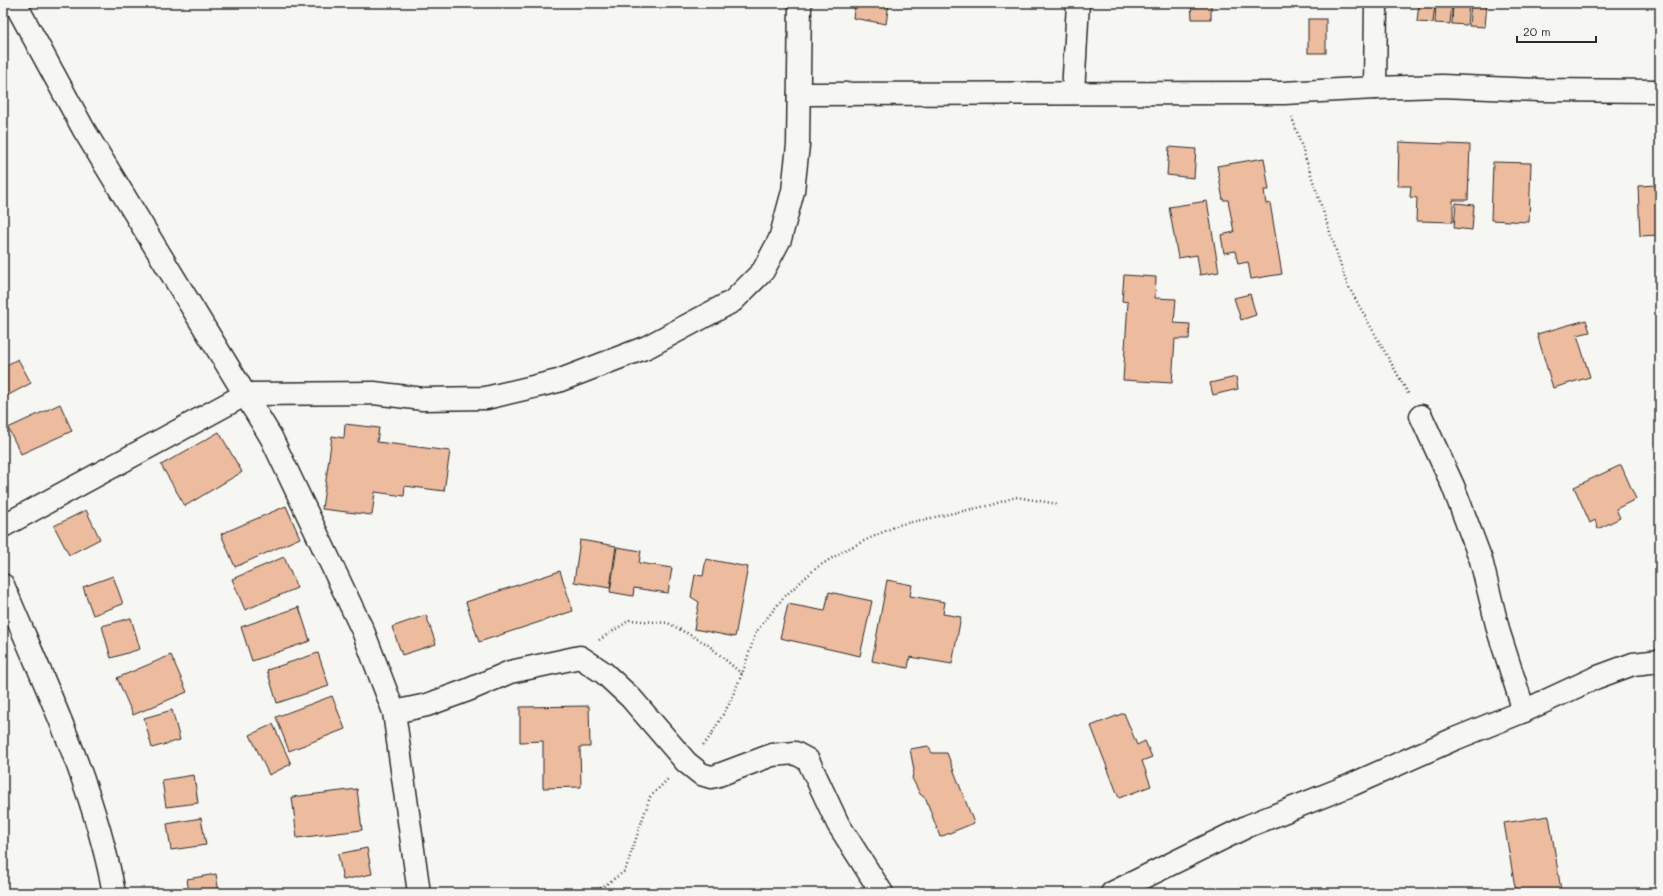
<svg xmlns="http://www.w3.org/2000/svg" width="1663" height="896" font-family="Mali,sans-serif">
<rect width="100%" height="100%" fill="#f6f6f2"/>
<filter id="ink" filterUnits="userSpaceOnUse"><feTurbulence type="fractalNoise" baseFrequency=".025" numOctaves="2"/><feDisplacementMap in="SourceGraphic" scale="8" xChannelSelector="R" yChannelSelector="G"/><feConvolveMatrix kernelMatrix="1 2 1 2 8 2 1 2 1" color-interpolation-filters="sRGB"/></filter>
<g filter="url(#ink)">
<!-- building -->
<g fill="#edbb9d" stroke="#2b2b2b">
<polygon points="855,3 889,3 886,24 853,18"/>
<polygon points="1191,3 1211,3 1211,19 1192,19"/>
<polygon points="1419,3 1435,3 1433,23 1417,22"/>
<polygon points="1436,3 1452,3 1450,24 1435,23"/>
<polygon points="1453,3 1469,3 1467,25 1452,24"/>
<polygon points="1471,3 1487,3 1485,27 1469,26"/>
<rect x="1308" y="19" width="18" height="34"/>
<polygon points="1399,142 1470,145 1468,200 1453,200 1453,222 1416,221 1417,198 1410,197 1411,186 1398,186"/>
<polygon points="1169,147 1196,149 1194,178 1167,175"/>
<polygon points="1264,158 1269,190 1264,190 1266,204 1270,203 1282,274 1251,279 1248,262 1238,264 1235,251 1224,253 1221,235 1234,232 1228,200 1223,200 1217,166"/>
<polygon points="1493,162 1531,163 1529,222 1491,220"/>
<polygon points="1658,185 1660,235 1640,236 1638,186"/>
<polygon points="1207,201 1219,272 1200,275 1197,255 1178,258 1169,207"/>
<polygon points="1456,203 1474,205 1472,230 1454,228"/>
<polygon points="1124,275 1156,277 1155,298 1176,299 1174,323 1190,324 1189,339 1175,339 1172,383 1123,380 1128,302 1122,301"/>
<polygon points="1250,294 1256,315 1241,320 1234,298"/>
<polygon points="1586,320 1590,332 1577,335 1590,377 1553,388 1537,334"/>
<polygon points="18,359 31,383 3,398 3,367"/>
<polygon points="1236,377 1238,389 1213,395 1210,383"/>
<polygon points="60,404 72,431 21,454 8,428"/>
<polygon points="345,424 379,428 377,442 450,451 444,491 405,486 404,496 375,492 372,515 322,509 332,436 344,438"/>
<polygon points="219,432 242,472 185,506 161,465"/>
<polygon points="1621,465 1636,499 1616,509 1620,518 1598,529 1595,520 1590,523 1574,487"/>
<polygon points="286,506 300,538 235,567 221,534"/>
<polygon points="86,510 100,539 69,555 54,526"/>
<polygon points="580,540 616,546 610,588 574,582"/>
<polygon points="617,547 641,551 639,563 672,568 668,593 634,588 633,596 610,592"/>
<polygon points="284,557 297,588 245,610 232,579"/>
<polygon points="706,559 748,567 735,637 694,629 699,602 691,597 695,575 703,576"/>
<polygon points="560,571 573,611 479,642 466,602"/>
<polygon points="113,576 123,604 93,615 83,587"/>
<polygon points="887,580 912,585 910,596 945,602 943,614 961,617 952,664 910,657 908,668 872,661"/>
<polygon points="829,592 872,601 860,656 780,638 788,604 825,611"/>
<polygon points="299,607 310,641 252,661 241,627"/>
<polygon points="426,615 436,644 402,655 392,627"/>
<polygon points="131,618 140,649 111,658 102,626"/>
<polygon points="318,653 329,686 277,703 267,670"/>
<polygon points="171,655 187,692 133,715 117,678"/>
<polygon points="332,696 345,729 289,751 276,717"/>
<polygon points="589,706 590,747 580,747 581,787 543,788 543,741 520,742 520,707"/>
<polygon points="172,710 180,740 152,748 144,718"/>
<polygon points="1124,713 1137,745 1145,741 1152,757 1142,761 1151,786 1119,798 1091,726"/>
<polygon points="273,724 291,764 269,775 250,735"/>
<polygon points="928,746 932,753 947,753 974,823 940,837 926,799 920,794 912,778 914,770 910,749"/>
<polygon points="194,775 198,803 166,807 162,780"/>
<polygon points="357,789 362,830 297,838 292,797"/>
<polygon points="1549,816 1561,890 1543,893 1516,893 1504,823"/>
<polygon points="201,818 206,845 171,850 167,824"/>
<polygon points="367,848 372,874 343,880 338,854"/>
<polygon points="216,874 219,893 189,893 187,879"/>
</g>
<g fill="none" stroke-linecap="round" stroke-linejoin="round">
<!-- minor casing -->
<g stroke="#2b2b2b" stroke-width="25">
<g id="minor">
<polyline points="15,3 84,130 271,437 363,631 394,712 419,893"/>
<polyline points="1375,88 1442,86 1539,90 1660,91"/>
<polyline points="1073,93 1078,3"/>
<polyline points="799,94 1284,93 1375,88 1376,3"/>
<polyline points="1421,416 1453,486 1481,560 1499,633 1524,711"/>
<polyline points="3,526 246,394 374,393 423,399 486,398 558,381 647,347 733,301 763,271 780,239 793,191 798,145 800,3"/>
<path d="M3,585C45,685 94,785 114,893"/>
<polyline points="394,712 427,705 468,690 510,672 580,657 604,673 631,698 686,762 701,774 711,777 716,776 772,755 795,753 808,760 838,824 882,893"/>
<polyline points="1112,893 1248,826 1351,785 1452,740 1524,711 1595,678 1633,664 1660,661"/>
</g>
</g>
<!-- path -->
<g stroke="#2b2b2b" stroke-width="2.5" stroke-dasharray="1 3" stroke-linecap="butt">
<polyline points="1292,117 1347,284 1409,395"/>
<polyline points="599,640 630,620 668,623 707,644 742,674"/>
<polyline points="703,745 710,737 729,704 742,674 756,632 783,598 816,568 845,550 898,525 991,505 1016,497 1058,504"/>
<polyline points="594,893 625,871 650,797 668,779"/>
</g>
<!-- minor -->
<use href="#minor" stroke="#f6f6f2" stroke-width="22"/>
</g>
</g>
<!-- margin -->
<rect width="1663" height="896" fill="none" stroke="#f6f6f2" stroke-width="16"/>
<rect x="8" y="8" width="1647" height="880" fill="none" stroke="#2b2b2b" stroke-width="1.5" filter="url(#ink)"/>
<!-- scale -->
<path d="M1517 36v6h79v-6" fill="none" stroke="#2b2b2b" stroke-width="2"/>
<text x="1523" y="36" font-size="12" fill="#2b2b2b" stroke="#f6f6f2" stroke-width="3" paint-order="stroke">20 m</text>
</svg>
